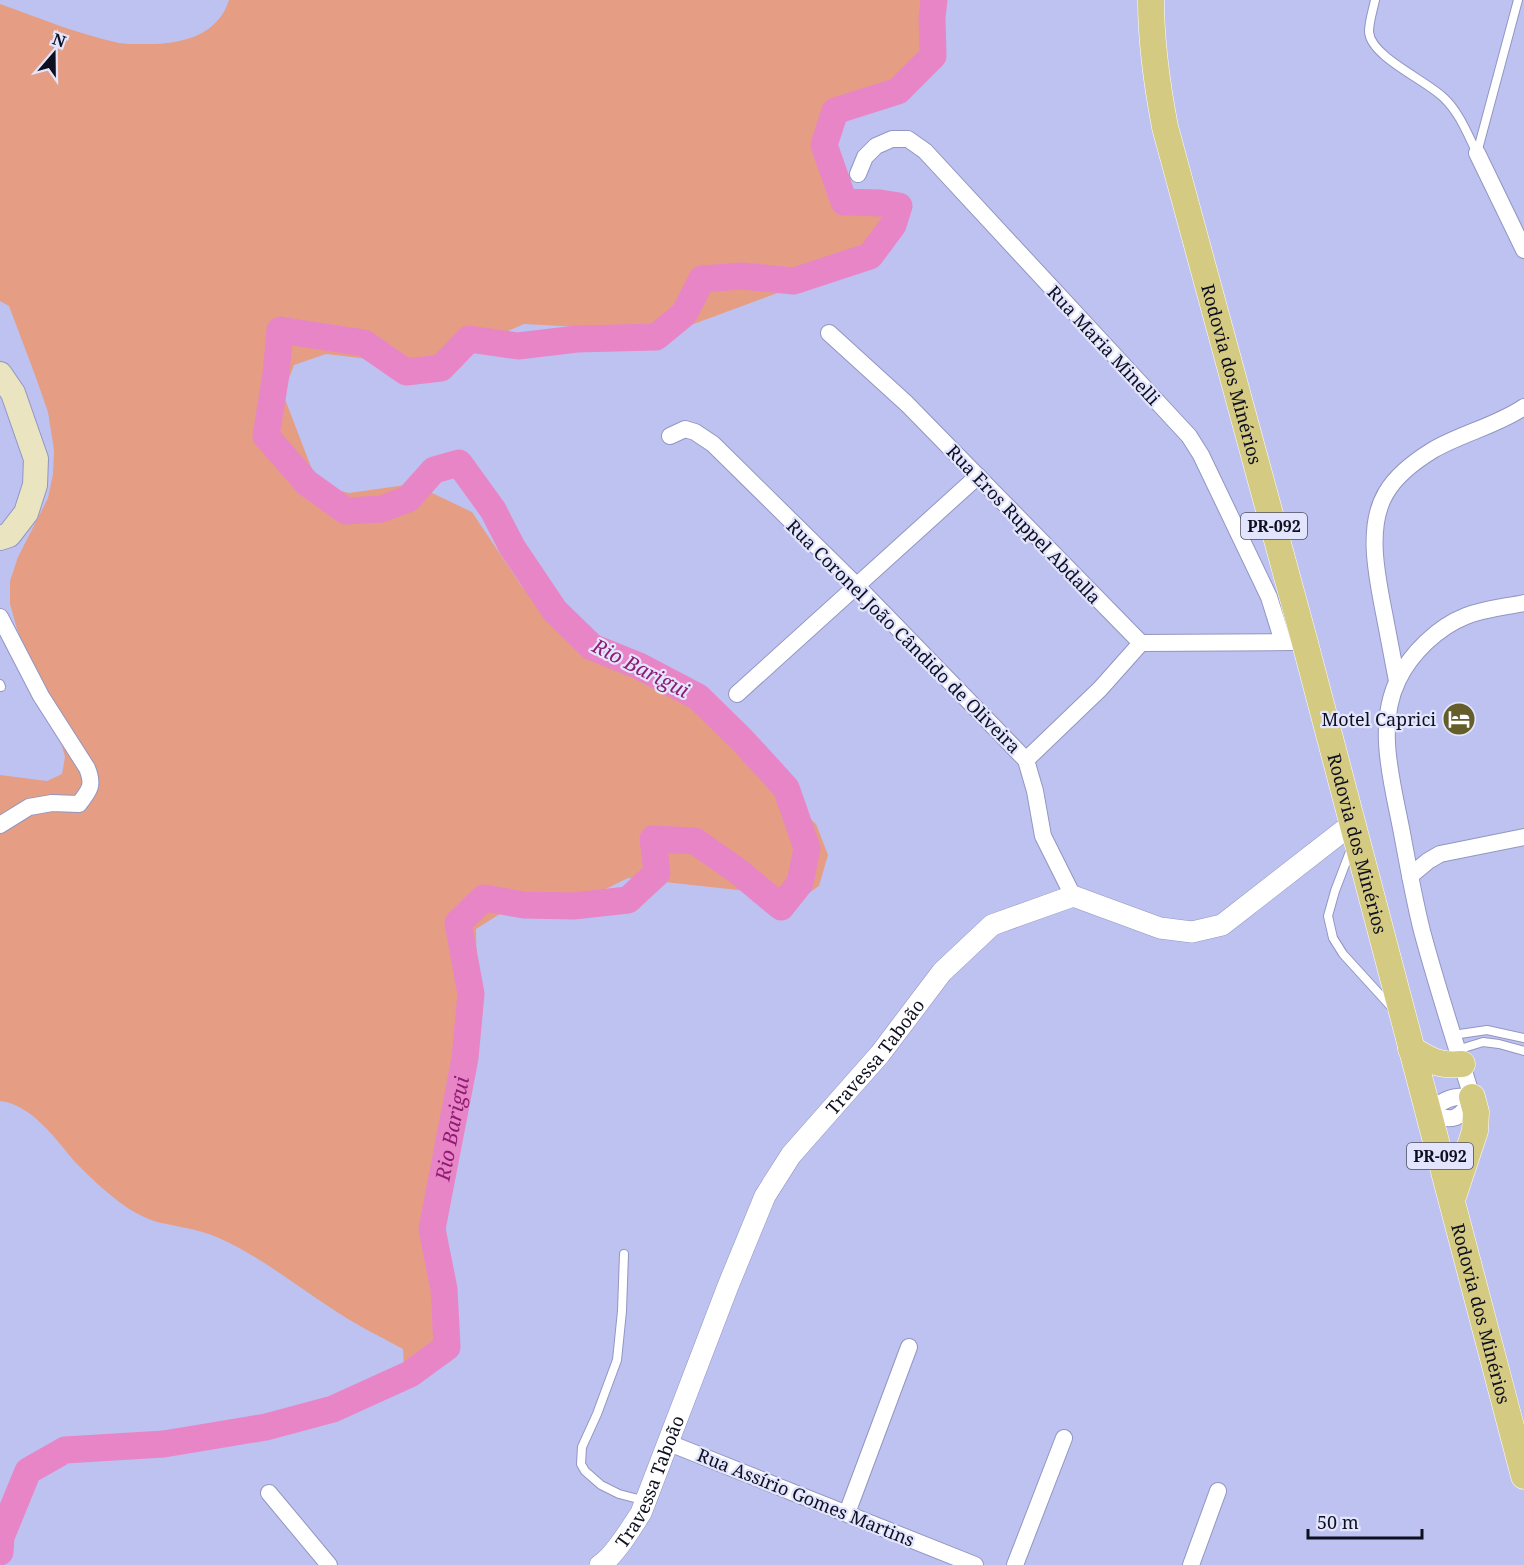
<svg xmlns="http://www.w3.org/2000/svg" width="1524" height="1565" font-family="'Noto Serif',serif">
<rect width="100%" height="100%" fill="#bec2f1"/>
<!-- green -->
<path fill="#e59e84" d="M229,0H937L932,53L917,86L854,105L832,150L833,179L876,200L887,212L872,240L845,268L672,332L524,324L429,366L326,354L294,365L283,394L318,485L349,493L413,484L472,512L523,588L598,655L738,730L776,787L816,824L828,855L819,886L791,905L747,891L628,878L553,915L503,912L476,929L478,1044L445,1210L448,1330L425,1375L405,1386L403,1349C379,1336 354,1324 331,1308C294,1284 259,1256 219,1238C199,1229 178,1227 157,1222C141,1217 126,1208 113,1197C100,1187 88,1175 76,1163C56,1140 33,1105 0,1101V775L47,781L62,774L65,757L58,732L17,629L10,604V581L18,557L48,498L53,474L54,450L48,412L35,375L9,306L0,301V4C39,18 78,34 119,43C126,44 134,44 142,44C177,45 217,38 229,0Z"/>
<g fill="none" stroke-linecap="round" stroke-linejoin="round">
<!-- river -->
<path stroke="#e885c7" stroke-width="27" id="s1" d="M0,1552L1,1537L28,1471L65,1450L164,1444L266,1427L333,1409L410,1374L447,1347L444,1289L432,1229L465,1058L471,994L458,923L484,898L524,905L573,906L628,900L657,873L653,839L695,841L739,872L781,907L800,883L807,848L786,788L742,740L698,697L639,666L592,647L555,611L512,547L493,510L459,463L434,470L408,499L382,509L346,511L307,483L266,436L276,374L280,330L364,343L406,372L441,368L469,339L518,346L577,339L656,337L684,314L702,279L742,276L794,281L870,256L893,225L899,206L880,203L844,202L824,145L835,111L898,91L933,56L932,17L934,0"/>
<!-- service casing -->
<g stroke="#9296c2" stroke-width="10">
<g id="service">
<path d="M1375,0C1373,10 1369,21 1369,32C1371,57 1426,80 1444,98C1459,112 1468,135 1477,153"/>
<polyline points="1477,153 1518,0"/>
<polyline points="0,684 1,687"/>
<polyline points="1351,849 1335,891 1328,916 1333,938 1343,954 1394,1010"/>
<polyline points="1453,1035 1487,1030 1524,1038"/>
<polyline points="1457,1050 1483,1042 1499,1044 1524,1051"/>
<polyline points="624,1254 622,1311 617,1360 597,1414 582,1447 581,1464 585,1471 601,1485 619,1494 646,1501"/>
</g>
</g>
<!-- minor casing -->
<g stroke="#9296c2" stroke-width="18">
<g id="minor">
<polyline points="1477,153 1524,250"/>
<polyline points="858,174 865,157 876,146 892,139 908,139 925,151 1189,436 1201,455 1269,597 1283,642"/>
<polyline points="829,333 907,404 1141,643"/>
<polyline points="670,436 685,429 695,432 713,444 856,585 1026,760 1035,791 1043,836 1073,896"/>
<path d="M0,617L41,696L87,768C94,785 90,790 79,804L52,803L29,807L0,825"/>
<path d="M1397,681C1393,660 1389,639 1385,618C1378,581 1365,528 1386,493C1397,474 1415,461 1433,450C1462,433 1496,426 1524,407"/>
<polyline points="737,694 978,476"/>
<polyline points="1026,760 1100,689 1141,643 1294,642"/>
<polyline points="1410,876 1428,861 1440,854 1524,837"/>
<path d="M1472,1097C1452,1095 1443,1100 1428,1112C1451,1122 1460,1122 1472,1097C1455,1042 1437,987 1422,931C1414,899 1408,866 1402,833C1393,785 1375,727 1398,680C1411,653 1438,627 1466,616C1484,609 1505,607 1524,603"/>
<polyline points="669,1443 975,1565"/>
<polyline points="269,1493 329,1565"/>
<polyline points="847,1513 909,1347"/>
<polyline points="1015,1565 1064,1438"/>
<polyline points="1191,1565 1218,1491"/>
</g>
</g>
<!-- tertiary casing -->
<g stroke="#9296c2" stroke-width="22">
<g id="tertiary">
<path id="s2" d="M600,1565C614,1557 631,1528 641,1513L728,1286L765,1196L791,1155L880,1054L942,972L992,925L1073,896L1160,928L1192,932L1222,925L1353,823"/>
</g>
</g>
<!-- secondary casing -->
<g stroke="#9296c2" stroke-width="26">
<polyline id="secondary" points="0,374 13,393 36,459 35,485 26,513 9,535 0,538"/>
</g>
<!-- primary casing -->
<g stroke="#fff" stroke-width="27">
<g id="primary">
<path id="s3" d="M1151,0C1151,43 1157,85 1165,127L1305,643L1524,1476"/>
<path d="M1411,1049C1431,1061 1438,1066 1462,1064"/>
<polyline points="1452,1200 1475,1131 1476,1112 1472,1097"/>
</g>
</g>
<!-- service -->
<use href="#service" stroke="#fff" stroke-width="8"/>
<!-- minor -->
<use href="#minor" stroke="#fff" stroke-width="16"/>
<!-- tertiary -->
<use href="#tertiary" stroke="#fff" stroke-width="21"/>
<!-- secondary -->
<use href="#secondary" stroke="#eae4c0" stroke-width="24"/>
<!-- primary -->
<use href="#primary" stroke="#d4ca82" stroke-width="26"/>
</g>
<!-- icons -->
<defs>
<g id="hotel-disc" transform="scale(1.725)"><circle r="9.5" fill="#655d2a" stroke="#e2e5fd"/><path d="M-6-4.5h1.5V1H6V5H4.5V3h-9V5H-6ZM-4 0a1.8 1.8 0 1 1 3.6 0ZM.5 0V-2.5h3Q6-2.5 6 0Z" fill="#fff"/></g>
</defs>
<g fill-rule="evenodd">
<use href="#hotel-disc" x="1459" y="719"/>
</g>
<g text-anchor="middle" dominant-baseline="central" stroke-width="4.5" stroke-linejoin="round" paint-order="stroke">
<!-- shield labels -->
<g fill="#e2e5fd" stroke="#4e4f62" stroke-width="1.5">
<rect x="1241" y="513" width="66" height="26" rx="4.5"/>
<rect x="1407" y="1143" width="66" height="26" rx="4.5"/>
</g>
<g font-size="16" font-weight="bold" fill="#0e0f1f">
<text x="1274" y="526">PR-092</text>
<text x="1440" y="1156">PR-092</text>
</g>
<!-- street labels -->
<g font-size="18" fill="#0e0f1f" stroke="#e2e5fd">
<text transform="translate(1104 345) rotate(47)">Rua Maria Minelli</text>
<text stroke="none"><textPath href="#s3" startOffset="384">Rodovia dos Minérios</textPath></text>
<text transform="translate(1024 524) rotate(46)">Rua Eros Ruppel Abdalla</text>
<text transform="translate(904 636) rotate(45)">Rua Coronel João Cândido de Oliveira</text>
<text stroke="none"><textPath href="#s3" startOffset="870">Rodovia dos Minérios</textPath></text>
<text stroke="none"><textPath href="#s2" startOffset="585">Travessa Taboão</textPath></text>
<text stroke="none"><textPath href="#s3" startOffset="1356">Rodovia dos Minérios</textPath></text>
<text stroke="none"><textPath href="#s2" startOffset="99">Travessa Taboão</textPath></text>
<text transform="translate(806 1497) rotate(22)">Rua Assírio Gomes Martins</text>
</g>
<!-- poi labels -->
<g font-size="18" fill="#0e0f1f" stroke="#e2e5fd" text-anchor="end">
<text x="1436" y="719">Motel Caprici</text>
</g>
<!-- water labels -->
<g font-size="20" font-style="italic" fill="#901b72" stroke="#e2e5fd">
<text transform="translate(641 668) rotate(27)">Rio Barigui</text>
<text stroke="none"><textPath href="#s1" startOffset="753">Rio Barigui</textPath></text>
</g>
</g>
<!-- north arrow -->
<g transform="translate(54 54) rotate(20)" stroke="#e2e5fd" stroke-width="4.5" paint-order="stroke">
<path d="M0-4.5L10 22L0 15L-10 22Z" fill="#0e0f1f"/>
<text y="-9" font-size="16" font-weight="bold" text-anchor="middle" fill="#0e0f1f">N</text>
</g>
<!-- scale -->
<path d="M1308 1529v9h114v-9" fill="none" stroke="#0e0f1f" stroke-width="3"/>
<text x="1317" y="1529" font-size="18" fill="#0e0f1f" stroke="#e2e5fd" stroke-width="4.5" paint-order="stroke">50 m</text>
</svg>
